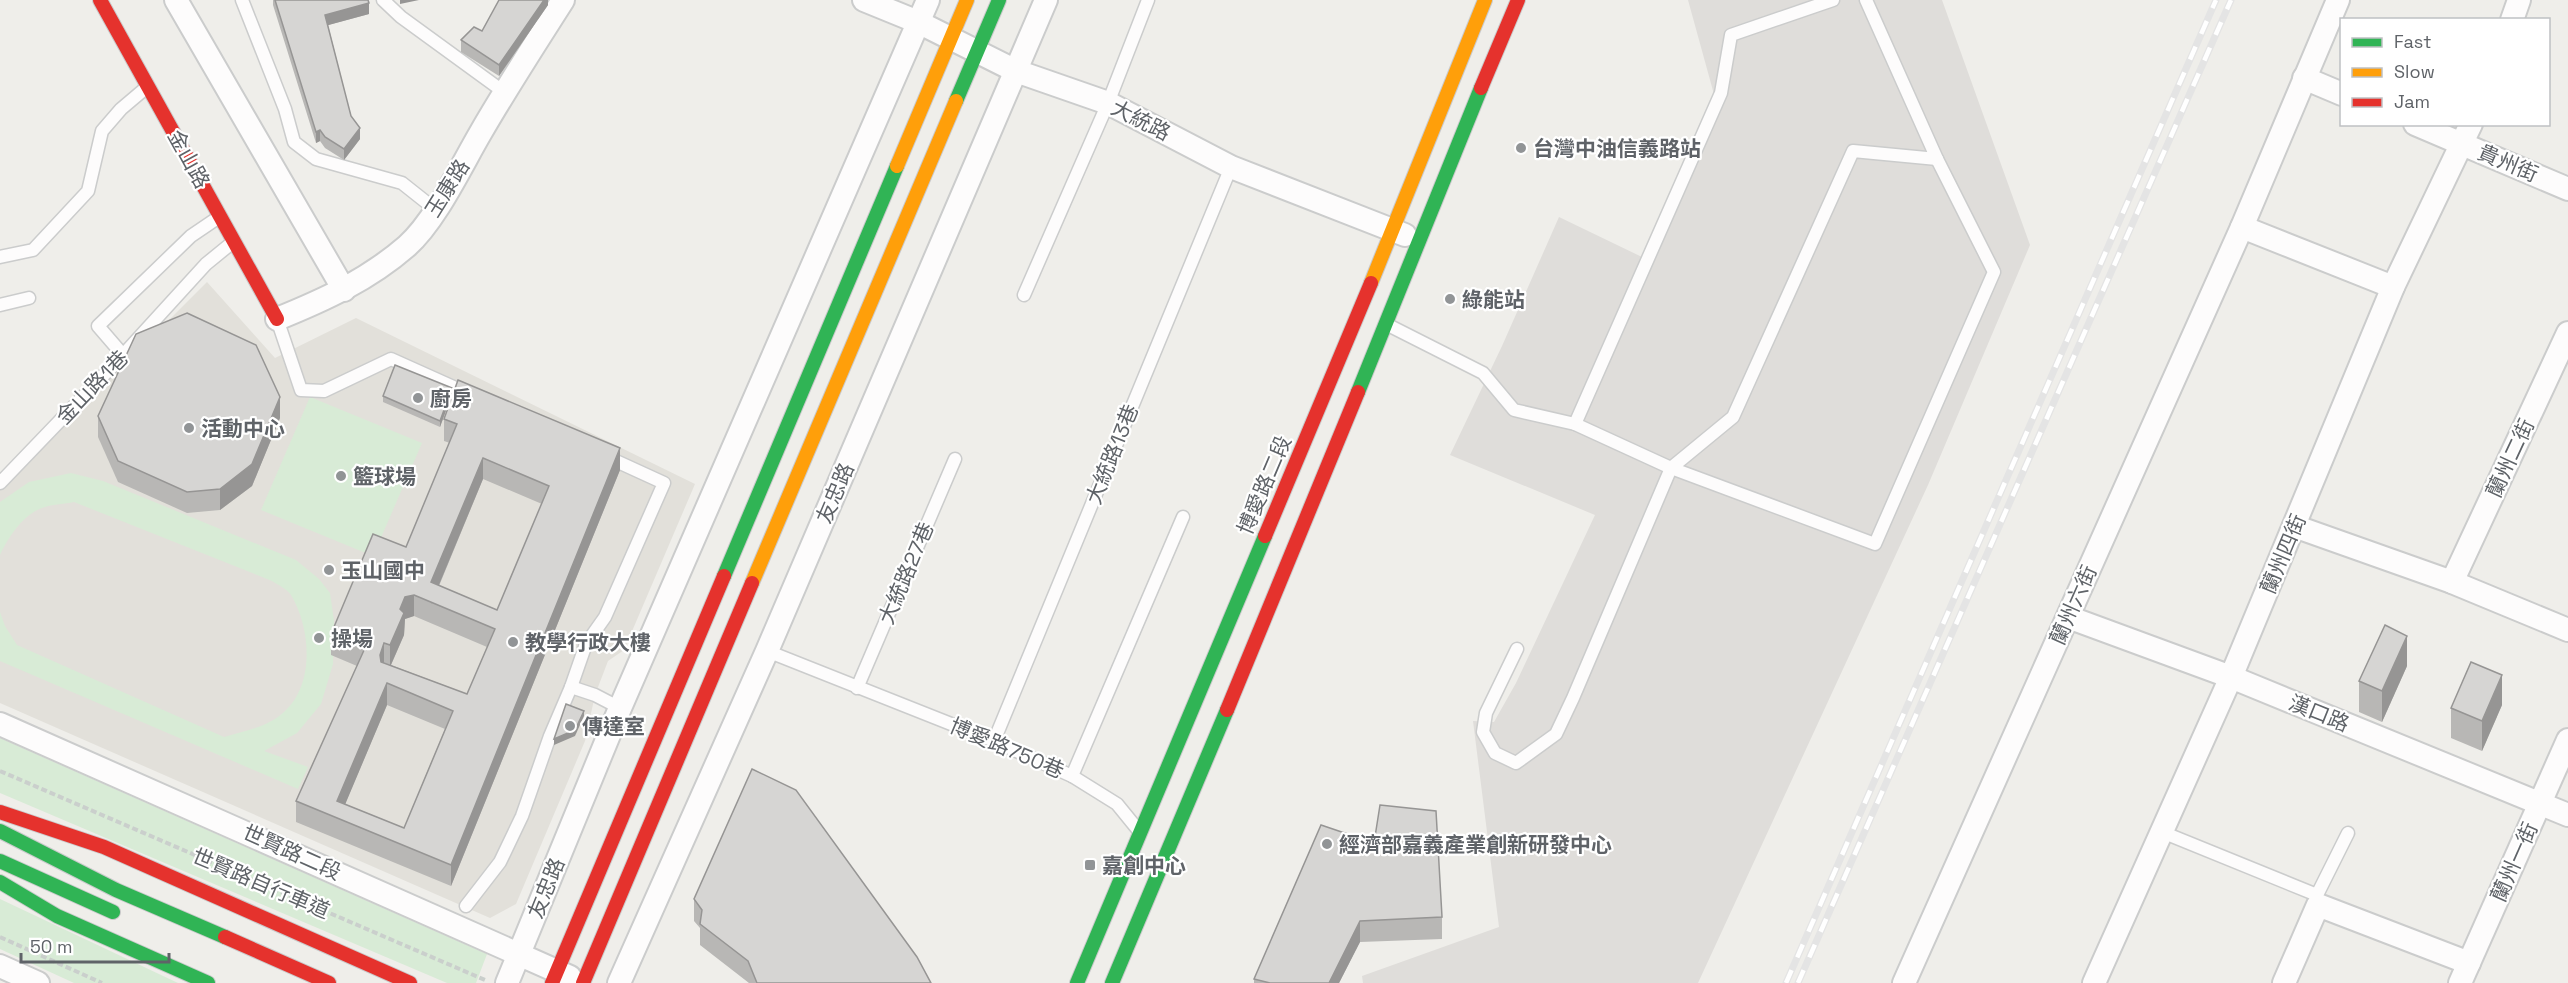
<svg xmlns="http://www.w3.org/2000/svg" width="2568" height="983" font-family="'Space Grotesk','Noto Sans TC',sans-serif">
<rect width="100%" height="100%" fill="#efeeea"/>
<!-- industrial -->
<polygon fill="#dfddda" points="1688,0 1942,0 2030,245 1928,485 1698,983 1363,983 1362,976 1499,927 1473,721 1494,722 1516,683 1595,515 1450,455 1502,346 1559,217 1642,257 1715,98"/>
<!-- education -->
<polygon fill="#e2e0da" points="207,282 275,358 356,318 695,484 624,650 608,661 595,695 585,741 516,904 490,918 0,703 0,489"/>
<!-- green -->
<g fill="#d8ebd6">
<polygon points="310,397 422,443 373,556 261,510"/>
<path d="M71,473L103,481L296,560L319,579L330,593L334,621L333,664L321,704L297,733L264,751L308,767L298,789L0,661V612L5,626L17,645L224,737C245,731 268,727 284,712C315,685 311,628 291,595C287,589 278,585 272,581L74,502C64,504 54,504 45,507C24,513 9,536 0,555V502L29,482Z"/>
<polygon points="0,738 487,954 476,983 447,983 0,793"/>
<polygon points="0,899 178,983 74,983 0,949"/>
</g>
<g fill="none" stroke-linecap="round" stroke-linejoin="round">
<!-- lane casing -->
<g stroke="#cbcccc" stroke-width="15">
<g id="lane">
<polyline points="242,0 285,109 294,142 316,159 402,183 436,210"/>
<polyline points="383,0 401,17 504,92"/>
<polyline points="0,257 33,250 88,191 102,131 121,109 147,87"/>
<polyline points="1024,295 1108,103 1148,0"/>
<polyline points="0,305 29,298"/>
<polyline points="277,319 301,390 324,391 391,359 469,394"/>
<polyline points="1388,325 1483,373 1514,410 1575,424 1671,468 1875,544 1994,272 1937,159"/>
<polyline points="123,355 98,326 191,236 219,217"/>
<polyline points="1575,424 1721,93 1731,35 1833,0"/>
<polyline points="0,483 123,355 206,264 233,242"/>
<polyline points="1517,649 1486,713 1483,732 1495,753 1516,763 1556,734 1573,698 1671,468 1733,417 1853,151 1937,159 1866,0"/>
<polyline points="767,651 994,741 1072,776 1117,804 1139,831"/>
<polyline points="571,687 586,644 605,617 664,483 605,456"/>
<polyline points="857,688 955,459"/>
<polyline points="994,741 1231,167"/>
<polyline points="1072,776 1183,517"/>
<polyline points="2162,832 2317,895"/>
<polyline points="2318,903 2317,895 2348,833"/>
<polyline points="466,906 500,862 522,816 550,736 571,687 595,695 620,708"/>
</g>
</g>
<!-- street casing -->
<g stroke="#cbcccc" stroke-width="26">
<g id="street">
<polyline points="176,0 344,290"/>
<polyline points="864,0 918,22 1016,71 1108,103 1231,167 1405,235"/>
<polyline points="2512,20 2519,0"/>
<polyline points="2304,78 2342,94"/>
<polyline points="2415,124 2568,189"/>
<polyline points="2242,227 2393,287"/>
<path d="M277,319C324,300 368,280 407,246C436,220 461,166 481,132C507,87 535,44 563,0"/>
<polyline points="2294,526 2452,582 2568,630"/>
<polyline points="2452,582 2568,333"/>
<polyline points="2068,617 2231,677 2568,815"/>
<polyline points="0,724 570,977"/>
<polyline points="0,966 38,983"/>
<polyline points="507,983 620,708 928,0"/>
<polyline points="619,983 767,651 1046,0"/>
<polyline points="1904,983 2242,227 2338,0"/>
<polyline points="2094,983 2231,677 2393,287 2471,124"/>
<polyline points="2284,983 2318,905 2469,963"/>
<polyline points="2460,983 2568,740"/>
</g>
</g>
<!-- fast casing -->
<g stroke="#cacacb" stroke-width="16">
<g id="fast">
<polyline points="956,101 999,0"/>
<polyline points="1358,392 1481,88"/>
<polyline points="724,576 897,166"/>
<polyline points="0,831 116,890 225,937"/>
<polyline points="0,861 113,912"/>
<polyline points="0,882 57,916 208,983"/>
<polyline points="1077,983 1265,536"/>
<polyline points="1112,983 1227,710"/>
</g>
</g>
<!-- slow casing -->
<g stroke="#cacacb" stroke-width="16">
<g id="slow">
<polyline points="897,166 967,0"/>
<polyline points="1371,283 1485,0"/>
<polyline points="752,583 956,101"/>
</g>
</g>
<!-- jam casing -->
<g stroke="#cacacb" stroke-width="16">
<g id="jam">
<polyline points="100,0 277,319"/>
<polyline points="1481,88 1518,0"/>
<polyline points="1265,536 1371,283"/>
<polyline points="1227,710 1358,392"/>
<polyline points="0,812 104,847 410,983"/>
<polyline points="225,937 329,983"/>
<polyline points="552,983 724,576"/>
<polyline points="583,983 752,583"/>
</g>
</g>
<!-- path -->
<g stroke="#cacfcc" stroke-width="4" stroke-dasharray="6 3" stroke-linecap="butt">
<polyline points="0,771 485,980 487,978"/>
<polyline points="0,937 102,983"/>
</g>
<!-- lane -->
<use href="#lane" stroke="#fdfcfc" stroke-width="12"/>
<!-- street -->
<use href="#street" stroke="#fdfcfc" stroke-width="22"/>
<!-- fast -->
<use href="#fast" stroke="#30b455" stroke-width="14"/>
<!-- slow -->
<use href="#slow" stroke="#ff9f0a" stroke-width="14"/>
<!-- jam -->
<use href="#jam" stroke="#e5322d" stroke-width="14"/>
<!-- rail casing -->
<g stroke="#e4e4e4" stroke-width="7">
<g id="rail">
<polyline points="1786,983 2216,0"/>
<polyline points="1798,983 2231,0"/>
</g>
</g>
<!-- rail -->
<use href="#rail" stroke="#fff" stroke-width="4.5" stroke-dasharray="14" stroke-linecap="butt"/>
</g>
<!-- wall -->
<g fill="#b8b7b5" fill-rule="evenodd">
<polygon points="273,0 368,0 369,14 328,25 351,116 360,139 344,160 325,148 320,141 316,143 273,5"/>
<polygon points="548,0 548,5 499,76 461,52 461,40"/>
<polygon points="452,394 440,427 383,402 383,396"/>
<polygon points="98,416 280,418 252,486 220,510 187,513 118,482 98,437"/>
<path d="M444,419L620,470L451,886L296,822V801L357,666L331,655V634L406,547L450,443L444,441ZM483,479L542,504L497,610L439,586ZM414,616L487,647L467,694L391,665L404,635L405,619ZM387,705L445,729L404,828L345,804Z"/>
<polygon points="2407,666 2382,722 2359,712 2359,681"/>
<polygon points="2502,705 2482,751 2451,738 2451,708"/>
<polygon points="1321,825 1442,917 1442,939 1360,942 1339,983 1254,983 1254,979"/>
<polygon points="694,899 931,983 749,983 700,945 700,928 694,921"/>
</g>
<!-- shaded-wall -->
<g fill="#969594">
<polygon points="400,0 419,0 400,4"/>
<polygon points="544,0 548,0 548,5 499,76 499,65"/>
<polygon points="369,3 369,14 325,26 325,15"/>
<polygon points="360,128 360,139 344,160 344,149"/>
<polygon points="320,130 320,141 316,143 316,132"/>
<polygon points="452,388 452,394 440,427 440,421"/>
<polygon points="280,397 280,418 252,486 220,510 220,489"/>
<polygon points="620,448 620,470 451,886 451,865"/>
<polygon points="483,458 483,479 431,604 431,582"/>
<polygon points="414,595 414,616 405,619 404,635 390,667 390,645 400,609 405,597"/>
<polygon points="2407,636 2407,666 2382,722 2382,691"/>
<polygon points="384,643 384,664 380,677 380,655"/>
<polygon points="2502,675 2502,705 2482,751 2482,721"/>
<polygon points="387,683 387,705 339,819 337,801"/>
<polygon points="584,711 584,716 575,736 554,745 554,739"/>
<polygon points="1360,921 1360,942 1339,983 1329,983"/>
</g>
<!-- building -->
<g fill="#d6d5d3" stroke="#969594" stroke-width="1.5" fill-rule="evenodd">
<polygon points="275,0 368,0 369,3 325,15 351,116 360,128 344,149 325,137 320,130 316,132"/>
<polygon points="499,0 544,0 499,65 461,40 474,27 482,31"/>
<polygon points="187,313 256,345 280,397 252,464 220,489 187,492 118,461 98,416 136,334"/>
<polygon points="395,365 452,388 440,421 383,396"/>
<path d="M458,380L620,448L451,865L296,801L365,648L331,634L373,534L406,547L457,424L444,419ZM483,458L549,486L497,610L431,582ZM414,595L495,629L467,694L381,662L380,655L384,643L390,645L404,613L400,609L405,597ZM387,683L453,711L404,828L337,801Z"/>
<polygon points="2385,625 2407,636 2382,691 2359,681"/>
<polygon points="2471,662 2502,675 2482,721 2451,708"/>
<polygon points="566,704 584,711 575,730 554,739"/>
<polygon points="752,769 796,790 917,957 931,983 757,983 748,961 700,924 702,910 694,899"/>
<polygon points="1380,805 1436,811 1442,917 1360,921 1329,983 1270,983 1254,979 1321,825 1374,843"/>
</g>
<!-- markers -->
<g fill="#919496" stroke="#fff" stroke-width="2">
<circle cx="1521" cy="148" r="6"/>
<circle cx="1450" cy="299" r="6"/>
<circle cx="418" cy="398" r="6"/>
<circle cx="189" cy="428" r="6"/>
<circle cx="341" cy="476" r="6"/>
<circle cx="329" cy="570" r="6"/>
<circle cx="319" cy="638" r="6"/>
<circle cx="513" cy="642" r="6"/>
<circle cx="570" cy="726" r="6"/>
<circle cx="1327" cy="844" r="6"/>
<rect x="1084" y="859" width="12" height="12" rx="3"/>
</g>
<g text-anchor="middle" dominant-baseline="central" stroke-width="4.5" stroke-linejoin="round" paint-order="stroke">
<!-- street labels -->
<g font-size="21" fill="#5f6368" stroke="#fff">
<text transform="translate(1141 120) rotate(27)">大統路</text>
<text transform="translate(189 159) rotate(61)">金山路</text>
<text transform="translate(2508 163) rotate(23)">貴州街</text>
<text transform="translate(447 188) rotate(-58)">玉康路</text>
<text transform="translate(92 387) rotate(-46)">金山路1巷</text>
<text transform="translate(1112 454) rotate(-68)">大統路13巷</text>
<text transform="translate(2510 458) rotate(-65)">蘭州二街</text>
<text transform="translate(1264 485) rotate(-67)">博愛路二段</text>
<text transform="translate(835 493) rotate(-67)">友忠路</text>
<text transform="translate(2283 554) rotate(-67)">蘭州四街</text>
<text transform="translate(906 573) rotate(-67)">大統路27巷</text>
<text transform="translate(2073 605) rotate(-66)">蘭州六街</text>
<text transform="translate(2319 713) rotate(22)">漢口路</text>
<text transform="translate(1007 748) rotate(23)">博愛路750巷</text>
<text transform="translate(292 852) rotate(24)">世賢路二段</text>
<text transform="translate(2514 862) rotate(-66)">蘭州一街</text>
<text transform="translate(261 883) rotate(23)">世賢路自行車道</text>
<text transform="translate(546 888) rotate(-68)">友忠路</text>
</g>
<!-- poi labels -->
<g font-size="21" font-weight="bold" fill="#5f6368" stroke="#fff" text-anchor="start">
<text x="1533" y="148">台灣中油信義路站</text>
<text x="1462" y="299">綠能站</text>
<text x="430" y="398">廚房</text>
<text x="201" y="428">活動中心</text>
<text x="353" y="476">籃球場</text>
<text x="341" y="570">玉山國中</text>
<text x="331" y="638">操場</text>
<text x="525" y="642">教學行政大樓</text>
<text x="582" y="726">傳達室</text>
<text x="1339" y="844">經濟部嘉義產業創新研發中心</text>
<text x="1102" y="865">嘉創中心</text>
</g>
</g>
<!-- legend -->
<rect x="2340" y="18" width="210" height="108" fill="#ffffff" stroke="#bfc1c3" stroke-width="1.5"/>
<rect x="2352" y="38" width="30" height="9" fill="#30b455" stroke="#bfc1c3" stroke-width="1.5"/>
<text x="2394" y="48" font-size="18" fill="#5f6368">Fast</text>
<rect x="2352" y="68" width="30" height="9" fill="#ff9f0a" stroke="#bfc1c3" stroke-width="1.5"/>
<text x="2394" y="78" font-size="18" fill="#5f6368">Slow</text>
<rect x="2352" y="98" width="30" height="9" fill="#e5322d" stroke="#bfc1c3" stroke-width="1.5"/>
<text x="2394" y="108" font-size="18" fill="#5f6368">Jam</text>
<!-- scale -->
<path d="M21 953v9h148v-9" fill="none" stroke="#5f6368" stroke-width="3"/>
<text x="30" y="953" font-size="18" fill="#5f6368" stroke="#ffffff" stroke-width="4.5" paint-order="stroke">50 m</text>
</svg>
